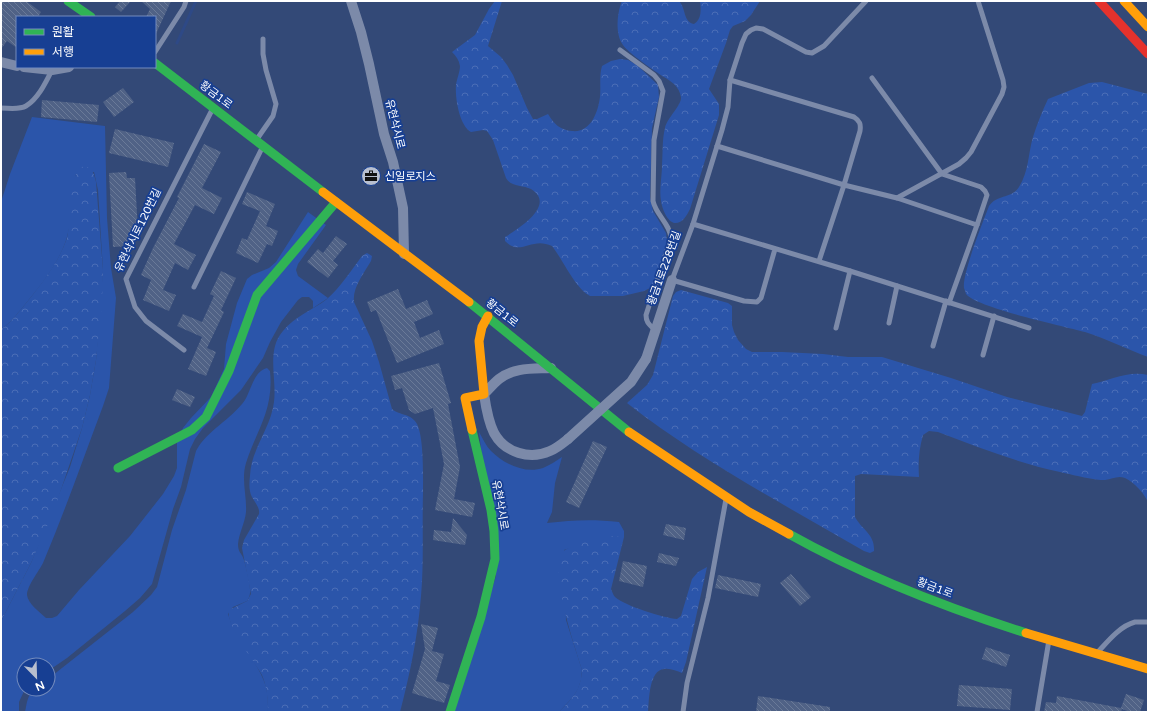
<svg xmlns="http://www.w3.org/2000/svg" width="1149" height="713" font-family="'Varela Round','Noto Sans KR',sans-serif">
<defs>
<pattern id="forest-crowns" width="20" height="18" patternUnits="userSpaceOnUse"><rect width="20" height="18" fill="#2b55aa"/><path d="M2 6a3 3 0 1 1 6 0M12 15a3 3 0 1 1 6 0" fill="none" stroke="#4b6eb7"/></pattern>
<pattern id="building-back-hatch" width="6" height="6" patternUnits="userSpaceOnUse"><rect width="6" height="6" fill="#506286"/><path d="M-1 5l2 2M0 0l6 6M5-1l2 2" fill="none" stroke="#6a7a98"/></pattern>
</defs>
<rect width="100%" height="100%" fill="#334977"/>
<!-- green -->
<g fill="#2b55aa">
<path d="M32,117L105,126L107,218L111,268L116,298L109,388L103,406C83,459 65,511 43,563C39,571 27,586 27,595C28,604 40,612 46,618H52L57,616L79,590L130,536L163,494L174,476L177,468V443L183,428L191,418L211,397L224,369L226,344L237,303L247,279L252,275L269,268L276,262L308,212L326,225L298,264L296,270L298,276L328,298L313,308V301L309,297H302L298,300L281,322L270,342L263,358L241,390L203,428L195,439L190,449L181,487L173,509L152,584L140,598L125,611L67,658L48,671V665H24V689H25L19,702V712H1V621L31,563L70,467L82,428L90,395L96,360L103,270L98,190L94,172L76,174C70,194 73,217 67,237C59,264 40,286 23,307C16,315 10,324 1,329V202L10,174Z"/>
<path d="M267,368L270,371C274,410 257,429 246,463C241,480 247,495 246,512C245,523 239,533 238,544C238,553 242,553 244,560C246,567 251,587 250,593C250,596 248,599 247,601L233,607L228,614C236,641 259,662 266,687C268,695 268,704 268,712H25C27,703 27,695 35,689H48V679L133,612L151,595L157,587L172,530L186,490L196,451C207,430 231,420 245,400C251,390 254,371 267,368Z"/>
<path d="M479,432C483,439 486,446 491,451C504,464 525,474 543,468C550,465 556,461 562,457L555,483L552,512L547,523C572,520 593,519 619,522L624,531V537C600,536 586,542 564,550L566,620L582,670L581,680L578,689L573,697L559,712H454L496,576Z"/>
</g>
<!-- forest -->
<g fill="url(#forest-crowns)">
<path d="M495,1H502L488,46L501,57L507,65L513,75L527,108L533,119H537L548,114C554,124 560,130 572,131C591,133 598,112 600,97C601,86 599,76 602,66L611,61L620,59L628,60L637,65L658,85L659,97L652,128L650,197L653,211L666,233L667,240L665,250L654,283L650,288L644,291L623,296H590C575,288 563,260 552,246C531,236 521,257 505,241V237C518,229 557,205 531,189C523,185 511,187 506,178L493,140L487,131L483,130L471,132C459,125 455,97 456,85C457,78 460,72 460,66C459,60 456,56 452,52L475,35L489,9Z"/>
<path d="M622,1H679C686,8 683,22 694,24C702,19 701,9 700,1H760L751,15L745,21L733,26L730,30L726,43L709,89L719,104V115L690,209C687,215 683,223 675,223C667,222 662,208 661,201C659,189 662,177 662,165C663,152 662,140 665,128C667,118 682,105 681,97C679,86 672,82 664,77C656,72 627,52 623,45C615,34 617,13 622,1Z"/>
<path d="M1102,82L1148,94V357C1127,349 1107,339 1085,332C1064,326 977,308 966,294C966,293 964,288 964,288C962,274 983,222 989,206C997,194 1011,199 1019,187C1029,171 1028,154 1033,137C1037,124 1042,112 1048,99L1089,83Z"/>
<path d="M84,166C93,168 94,174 96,182L103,270L102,304L96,360L90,395L82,428L53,513L31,563L1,621V329C10,324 16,315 23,307C40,286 58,264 67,238C72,220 66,174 84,166Z"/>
<path d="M367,253L372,256L371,261C364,273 352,288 354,302L372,341L379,362L392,409C400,416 411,413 417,424C424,438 423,476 423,493C422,527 424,562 421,596C418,635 410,674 400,712H268C268,700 267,687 262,675C254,661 225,625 229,610L247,601L251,594L242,548L244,540L259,514C260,507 255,503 252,497C249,491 249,484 250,476C251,449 271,428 274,402C277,379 266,350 283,331C295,316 313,310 327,299C340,288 352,269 362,256Z"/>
<path d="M681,290L728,303L732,306V325L734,332L738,340L746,349L752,352H782L823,354L848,357H882L951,378L1007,397L1082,416L1085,412L1092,384C1110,380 1129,370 1148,375V502C1143,492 1135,483 1125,478C1118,475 1112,479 1105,480C1096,481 1070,474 1060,472C1018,463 978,447 938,432L929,431L923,435C919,449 918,462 919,477L861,474L855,476V517C862,530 875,534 874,551L870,553L864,551C783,504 700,460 627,403L647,385L653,375L673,296L676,292Z"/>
<path d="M609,536L624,537L611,589C612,591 613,595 615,597C625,606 664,618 677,619L681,616L692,579L698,572L707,567L686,662L682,673C677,671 670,668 664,669C649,670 649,700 648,712H559C572,699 581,690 582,670C570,631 558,598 558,556C568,544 594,539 609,536Z"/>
</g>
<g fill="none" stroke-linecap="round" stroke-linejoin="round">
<!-- stream -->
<polyline stroke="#2e4986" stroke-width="3" points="177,43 196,1"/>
</g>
<!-- building -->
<g fill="url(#building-back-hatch)">
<polygon points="1,1 26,1 41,12 38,17 17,17 17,48 7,41 1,49"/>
<polygon points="120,1 131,1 121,12 115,7"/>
<polygon points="141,1 171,1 155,36 155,17 146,17 150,9"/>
<polygon points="123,88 134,102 114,117 103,102"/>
<polygon points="42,100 99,105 97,122 41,117"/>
<polygon points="115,129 174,143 168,167 109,153"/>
<polygon points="204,144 221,152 202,188 222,198 214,214 195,205 174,244 196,255 188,270 175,263 163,290 176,295 169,311 143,300 151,280 141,275 153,248 179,198 177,197"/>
<polygon points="126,172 127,178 135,178 138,232 130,232 130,246 113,247 109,173"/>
<polygon points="247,192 275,204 266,226 278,231 272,246 267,244 258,263 236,253 242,238 247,240 260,211 242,204"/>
<polygon points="336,236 347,244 333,261 338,265 328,278 307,262 318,249 323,253"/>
<polygon points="221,271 236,278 221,310 224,312 207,348 216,352 206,376 188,369 202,337 177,326 183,314 202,322 214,296 210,294"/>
<polygon points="398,289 406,309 427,300 433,314 414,322 420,338 439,330 444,344 397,363 376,310 371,312 367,302"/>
<polygon points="439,363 451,403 448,404 460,467 454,499 475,503 472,517 435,510 444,464 433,408 415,414 409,410 402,388 395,390 391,376"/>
<polygon points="177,389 195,397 190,407 172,400"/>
<polygon points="593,441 607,447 579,508 566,502"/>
<polygon points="453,518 467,535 465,545 433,540 434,530 451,532"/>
<polygon points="666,524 686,528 684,540 663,535"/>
<polygon points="659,553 679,558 676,566 657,562"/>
<polygon points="623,561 647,566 643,587 619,581"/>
<polygon points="791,574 811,597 800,606 780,583"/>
<polygon points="718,575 761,584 758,597 715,588"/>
<polygon points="421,624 438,628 432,651 444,654 436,681 450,685 444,703 412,693 425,649"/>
<polygon points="986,647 1010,655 1006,667 982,659"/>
<polygon points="959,685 1012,689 1010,710 957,706"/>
<polygon points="1126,694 1144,700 1140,712 1130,712 1122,709 1121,712 1044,712 1046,702 1056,703 1057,696 1121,708"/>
<polygon points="758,696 830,707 830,712 756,712"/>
</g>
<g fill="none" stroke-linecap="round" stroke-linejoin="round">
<!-- lane -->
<g stroke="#7c8aa9" stroke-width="5">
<path d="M620,50L654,75L659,81L663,91L654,140L653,201C656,215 670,224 671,238L646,315C646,323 650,325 655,330"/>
<polyline points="155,52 184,7 186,1"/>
<polyline points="872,78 942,174 981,187 985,191 987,195 977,225"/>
<path d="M1,108C9,108 19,110 26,106C38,99 46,82 52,70"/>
<polyline points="257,139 273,116 276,104 266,70 263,54 263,39"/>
<path d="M717,146L844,185L860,131C861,124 860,121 854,117L730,80"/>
<polyline points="897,198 977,225 949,303"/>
<polyline points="693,224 722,130 728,107 730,80 742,43 746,34 751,30 756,28 763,29 806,52 812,53 824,46 866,1"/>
<polyline points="775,249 761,298 757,302 744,301 672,280 693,224 850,271 1029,328"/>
<polyline points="819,261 844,185 897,198 959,164 966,158 971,152 1002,94 1004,87 1003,80 978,1"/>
<polyline points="194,287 263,146"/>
<polyline points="889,323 897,286"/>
<polyline points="836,328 850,271"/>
<polyline points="933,346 946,301"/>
<polyline points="184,350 146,321 135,307 126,279 213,108"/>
<polyline points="983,355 994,316"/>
<path d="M1098,652C1108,641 1120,626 1135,622C1139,622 1144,622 1148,622"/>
<polyline points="683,712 687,683 708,598 726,499"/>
<polyline points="1037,712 1049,640"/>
</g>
<!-- street -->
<g stroke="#7c8aa9" stroke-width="10">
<polyline points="351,1 361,32 369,64 384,134 393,162 403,208 404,254"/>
<polyline points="1,62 17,66"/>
<polyline points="24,67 52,70 69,67"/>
<polyline points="646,359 672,280"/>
<path d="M551,368C534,369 514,367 499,379C494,383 489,389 484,394C486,408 488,421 494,433C505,453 530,460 550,451C557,448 563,443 568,439"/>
</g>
<!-- fast -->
<g stroke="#30b455" stroke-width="9">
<polyline points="68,1 91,17"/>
<polyline points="155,63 323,192"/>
<polyline points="469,302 629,432"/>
<polyline points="118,468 192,430 206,417 229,371 257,295 336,202"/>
<path d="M789,534C864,576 944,607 1026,633"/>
<polyline points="450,712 481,617 495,559 494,531 491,510 472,430"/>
</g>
<!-- slow -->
<g stroke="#ff9f0a" stroke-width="9">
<polyline points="1124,1 1148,27"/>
<polyline points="323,192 469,302"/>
<polyline points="472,430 465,398 484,394 479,341 482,327 488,316"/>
<polyline points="629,432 749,512 789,534"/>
<polyline points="1026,633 1148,669"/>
</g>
<!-- jam -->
<polyline stroke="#e5322d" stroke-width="9" points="1099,1 1148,54"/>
<!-- street-bridge -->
<polyline stroke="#7c8aa9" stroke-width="10" points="568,439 631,382 646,359"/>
</g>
<!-- icons -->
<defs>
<g id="office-disc" transform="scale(1)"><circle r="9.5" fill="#b8bfcf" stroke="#173f93"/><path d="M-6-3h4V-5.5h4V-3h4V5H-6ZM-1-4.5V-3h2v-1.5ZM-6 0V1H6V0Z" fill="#111"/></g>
</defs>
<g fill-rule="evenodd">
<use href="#office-disc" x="371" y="176"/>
</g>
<g text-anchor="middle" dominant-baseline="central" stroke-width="3.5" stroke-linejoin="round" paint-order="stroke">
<!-- street labels -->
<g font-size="11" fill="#fff" stroke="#173f93">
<text transform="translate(216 95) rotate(37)">황금1로</text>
<text transform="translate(395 124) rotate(76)">유현삭시로</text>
<text transform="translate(138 230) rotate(-64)">유현삭시로120번길</text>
<text transform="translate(664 268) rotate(-70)">황금1로228번길</text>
<text transform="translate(502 313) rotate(39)">황금1로</text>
<text transform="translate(500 505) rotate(80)">유현삭시로</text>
<text transform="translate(935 588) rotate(21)">황금1로</text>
</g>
<!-- poi labels -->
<g font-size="11" fill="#fff" stroke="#173f93" text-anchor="start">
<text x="385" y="176">신일로지스</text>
</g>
</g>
<!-- border -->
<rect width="1149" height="713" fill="none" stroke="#ffffff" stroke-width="4"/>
<!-- legend -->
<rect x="16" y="16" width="140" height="52" fill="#173f93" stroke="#748cbe"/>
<rect x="24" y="29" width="20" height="6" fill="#30b455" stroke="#748cbe"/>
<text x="52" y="36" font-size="12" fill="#ffffff">원활</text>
<rect x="24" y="49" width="20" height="6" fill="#ff9f0a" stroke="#748cbe"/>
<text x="52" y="56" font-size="12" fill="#ffffff">서행</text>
<!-- north arrow -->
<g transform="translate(36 677) rotate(157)"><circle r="19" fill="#173f93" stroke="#748cbe"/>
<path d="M0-3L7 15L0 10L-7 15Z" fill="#b8bfcf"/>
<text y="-6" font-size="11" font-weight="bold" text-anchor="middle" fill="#ffffff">N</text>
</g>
</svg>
